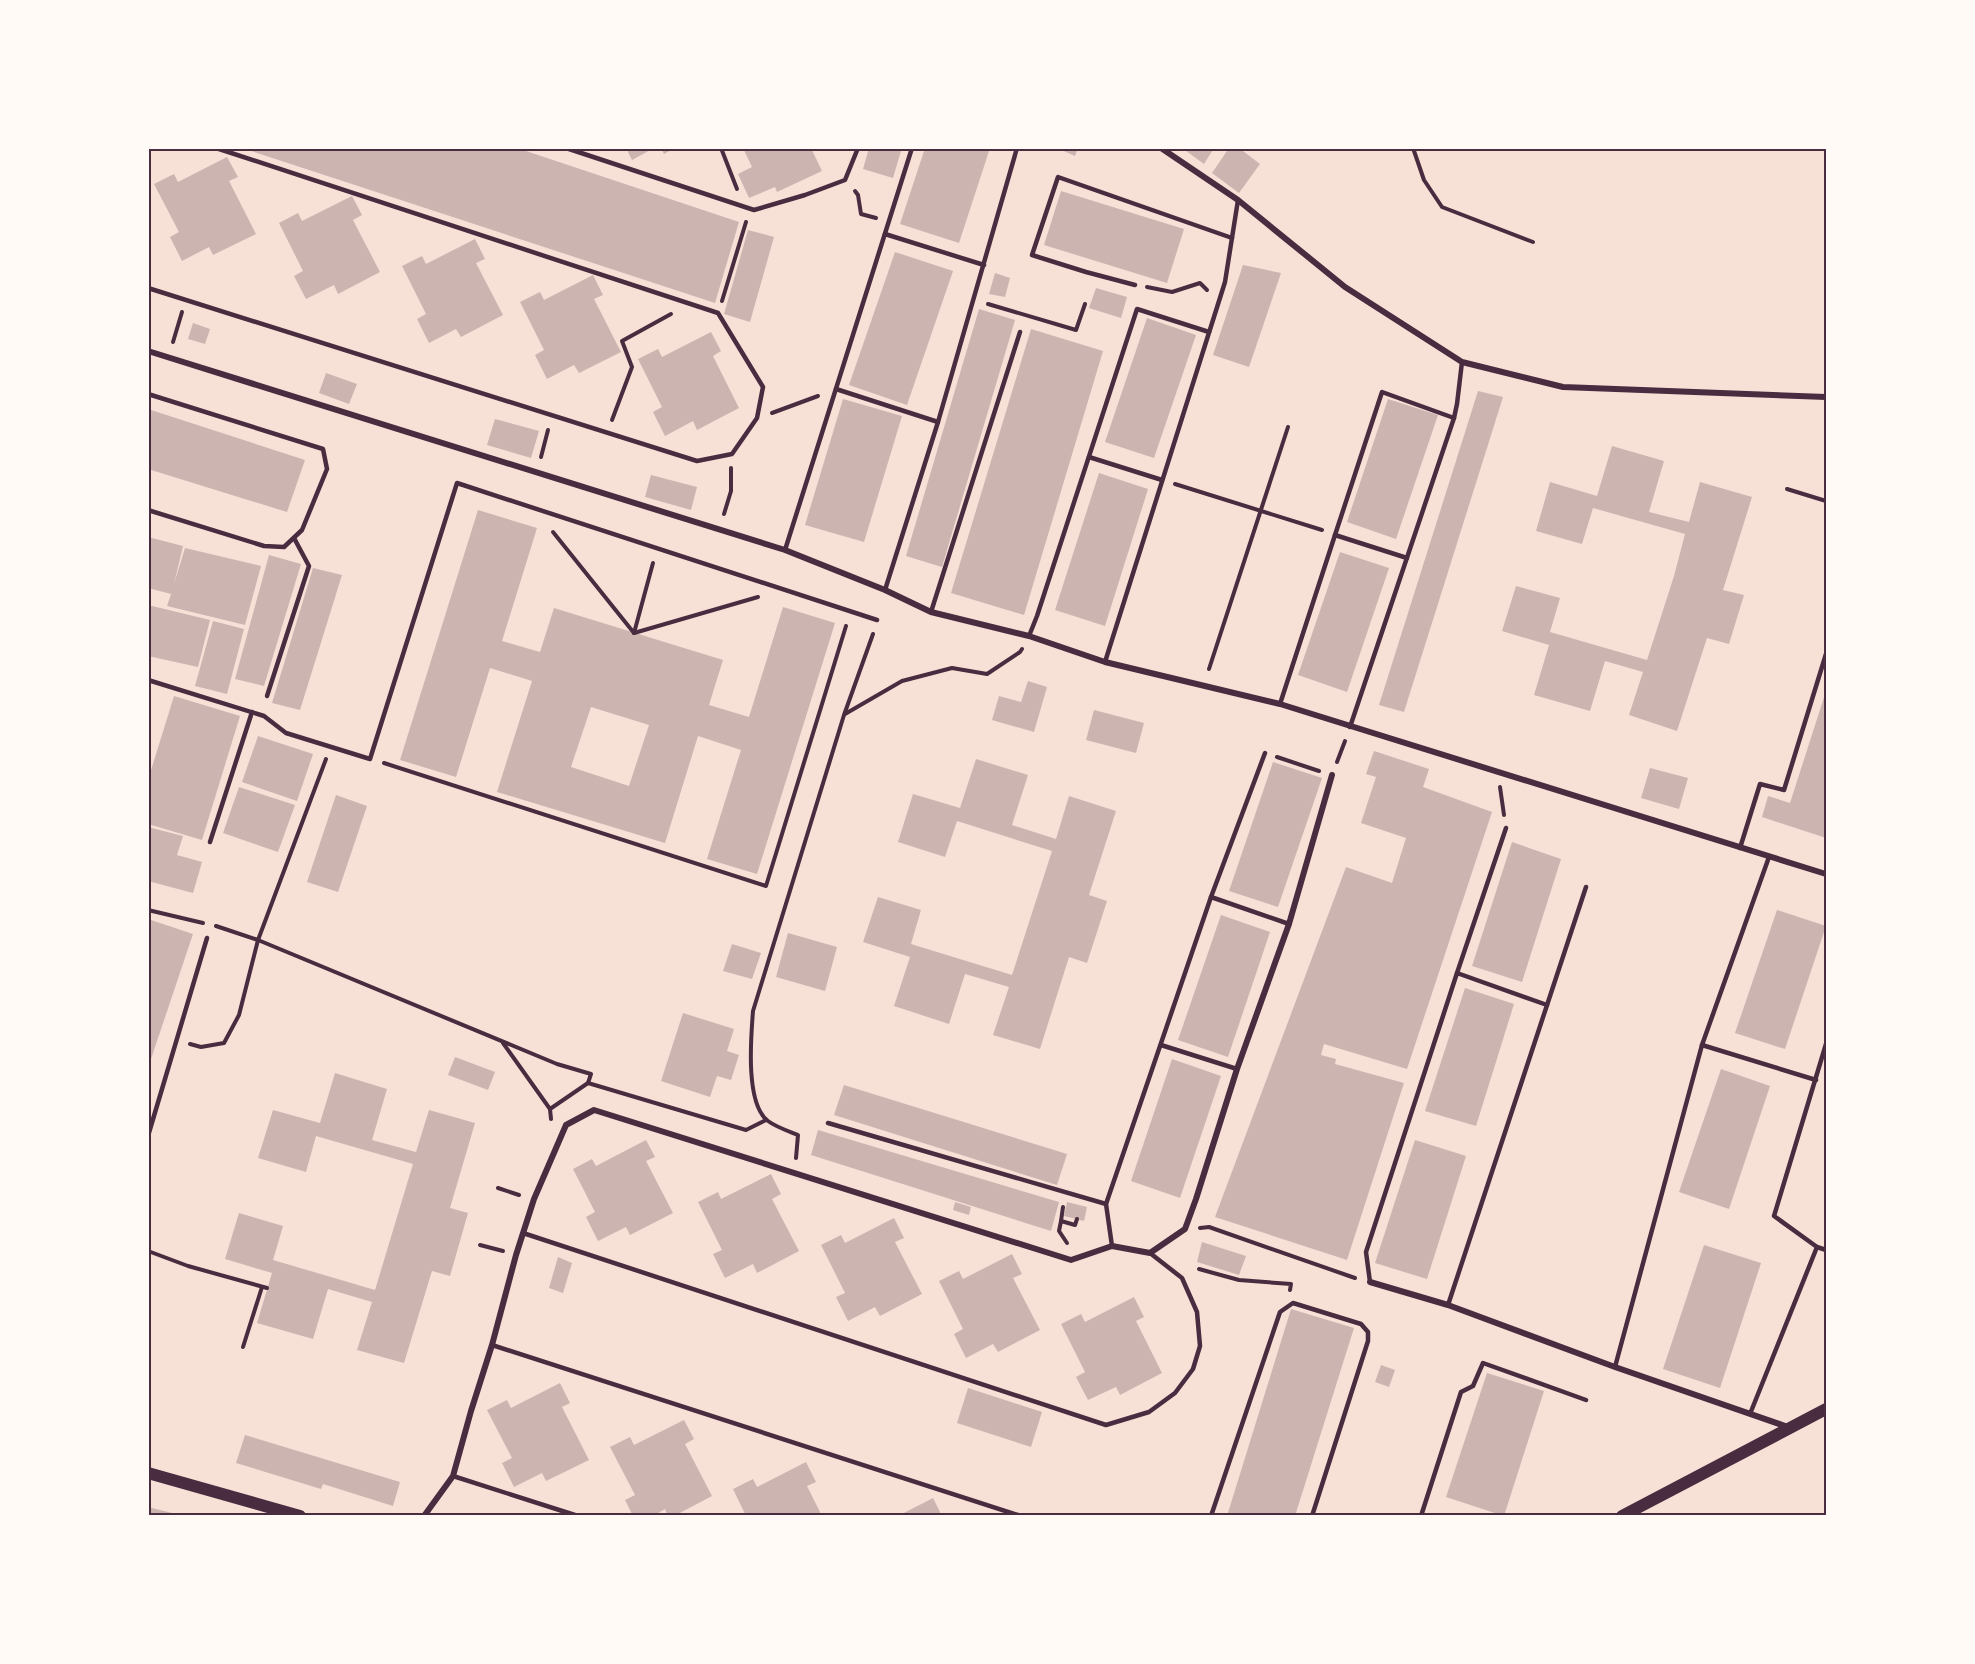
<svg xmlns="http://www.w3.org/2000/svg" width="1975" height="1664" font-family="'Source Serif 4',serif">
<rect width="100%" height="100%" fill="#f7e1d7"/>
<!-- building -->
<g fill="#ccb4b1" fill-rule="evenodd">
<polygon points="242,148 517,148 739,222 715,303"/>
<polygon points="626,148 654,148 632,160"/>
<polygon points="661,148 675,148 664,154"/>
<polygon points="743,148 811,148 822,171 777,192 775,187 749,198 738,174 752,167"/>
<polygon points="869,148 894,148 901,151 893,178 863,169"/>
<polygon points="925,148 990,148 959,243 900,224"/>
<polygon points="1057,148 1078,148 1075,156"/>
<polygon points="1182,148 1214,148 1204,164"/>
<polygon points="1229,148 1239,148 1260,164 1239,193 1212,173"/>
<polygon points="227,157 238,177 229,181 256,234 213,255 209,247 182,261 170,237 179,232 154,184 174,174 178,182"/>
<polygon points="1061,191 1184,229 1167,283 1044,245"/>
<polygon points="352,196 362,215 353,220 380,272 338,294 334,285 306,299 294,276 303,271 279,223 298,213 302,221"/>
<polygon points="748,230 774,237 750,322 724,314"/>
<polygon points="475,239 485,259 476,263 503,315 461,337 456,329 429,343 417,319 426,314 402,266 422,256 426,264"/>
<polygon points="895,252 953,271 907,405 849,385"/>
<polygon points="1243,265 1281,273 1249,367 1213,355"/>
<polygon points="995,273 1010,278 1005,297 989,294"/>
<polygon points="593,275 603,295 594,299 621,352 579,373 574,365 547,379 535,355 544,350 520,302 540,292 544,300"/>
<polygon points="1096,288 1127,297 1121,318 1089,308"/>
<polygon points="979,309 1015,320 942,567 906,556"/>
<polygon points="1147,318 1196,335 1154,458 1105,442"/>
<polygon points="193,323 210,329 205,344 188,339"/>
<polygon points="1031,329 1103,351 1024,615 951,593"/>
<polygon points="711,332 721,351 713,356 739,408 697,430 693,421 665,436 653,412 662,407 638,359 658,349 662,357"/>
<polygon points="326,373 357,384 349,404 319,393"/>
<polygon points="1478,391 1503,397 1404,712 1379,705"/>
<polygon points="843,399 902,416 864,542 805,525"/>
<polygon points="1388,399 1438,415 1396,539 1347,522"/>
<polygon points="148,409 305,460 287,512 148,469"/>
<polygon points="495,419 539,431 531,458 487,445"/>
<polygon points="1612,446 1664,461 1649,512 1689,522 1700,482 1752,497 1723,590 1744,595 1729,644 1707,638 1677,731 1629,715 1643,672 1605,661 1590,711 1534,695 1549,645 1502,631 1516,586 1560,598 1550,632 1647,660 1674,576 1685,534 1593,508 1582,544 1536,531 1550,482 1597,496"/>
<polygon points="1099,473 1148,489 1105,626 1055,610"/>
<polygon points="651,475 697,487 691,510 645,497"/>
<path d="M478,510L537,528L502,641L540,652L554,608L723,660L709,705L749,717L783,607L835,623L757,874L707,859L741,750L698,736L665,843L497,792L532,681L490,668L456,777L400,760ZM591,707L649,725L629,786L571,767Z"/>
<polygon points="148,537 183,546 174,584 185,548 261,566 245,625 167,606 171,594 148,588"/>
<polygon points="1340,552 1389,568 1347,692 1298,675"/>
<polygon points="269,555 301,564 264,686 235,679"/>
<polygon points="313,568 342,575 300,710 272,703"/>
<polygon points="148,605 210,620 198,667 148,656"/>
<polygon points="213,621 244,629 227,694 195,686"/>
<polygon points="1028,681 1047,687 1034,732 992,720 999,696 1021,702"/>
<polygon points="1826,691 1826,838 1762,817 1768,796 1790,803"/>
<polygon points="174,696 240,716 202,840 148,824 148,780"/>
<polygon points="1094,710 1144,723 1136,753 1086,740"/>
<polygon points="258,736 313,754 297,801 242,782"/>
<polygon points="1374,751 1429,769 1423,787 1492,812 1407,1069 1324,1044 1321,1055 1336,1059 1335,1064 1404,1083 1347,1260 1215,1217 1346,867 1392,883 1406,838 1361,823 1376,777 1366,774"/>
<polygon points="976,759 1028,775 1012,825 1056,839 1069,796 1116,811 1089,895 1107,901 1087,963 1069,957 1040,1049 993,1035 1009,987 965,974 949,1024 894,1006 910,957 863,942 878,897 921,910 911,944 1012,975 1052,851 957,821 945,857 898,842 913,794 960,808"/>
<polygon points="1273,762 1322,778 1278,907 1229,891"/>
<polygon points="1650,768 1688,778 1679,809 1641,798"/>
<polygon points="239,787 295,805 278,852 223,833"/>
<polygon points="336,795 367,806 338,892 307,882"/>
<polygon points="148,827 183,836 177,855 202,862 193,893 148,881"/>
<polygon points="1512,842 1561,859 1522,982 1472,966"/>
<polygon points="1777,910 1826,926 1785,1049 1735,1033"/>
<polygon points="1221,915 1270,932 1228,1057 1178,1040"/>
<polygon points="148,919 193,934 149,1065 148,1065"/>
<polygon points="788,933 837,947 825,991 776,977"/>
<polygon points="732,944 761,953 752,979 723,971"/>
<polygon points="1465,988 1514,1004 1476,1126 1425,1111"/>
<polygon points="683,1013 734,1029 727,1051 739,1055 731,1080 717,1076 710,1097 661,1081"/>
<polygon points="455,1057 495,1072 488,1090 448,1075"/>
<polygon points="1172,1059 1221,1076 1180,1198 1131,1181"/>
<polygon points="1721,1069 1770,1086 1729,1209 1679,1192"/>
<polygon points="335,1073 387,1089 372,1140 416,1152 429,1110 475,1123 450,1208 468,1213 450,1276 432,1271 404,1363 357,1350 372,1302 328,1289 313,1339 257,1323 272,1273 225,1259 239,1213 283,1226 273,1260 375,1290 413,1164 316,1136 306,1172 258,1158 273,1110 320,1123"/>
<polygon points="844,1085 1067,1154 1057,1185 834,1115"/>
<polygon points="818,1130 1059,1202 1051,1231 811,1155"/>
<polygon points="646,1140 655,1157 646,1161 673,1213 630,1235 626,1227 598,1241 586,1217 595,1212 573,1169 592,1159 596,1166"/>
<polygon points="1415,1140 1466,1156 1427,1279 1375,1263"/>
<polygon points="771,1174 781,1194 772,1199 799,1251 757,1273 753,1264 725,1278 713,1254 722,1250 698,1202 718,1192 721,1199"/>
<polygon points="955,1202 971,1207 969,1215 953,1210"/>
<polygon points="1067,1202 1087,1207 1084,1221 1064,1216"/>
<polygon points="894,1218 904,1238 895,1242 922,1294 880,1316 875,1307 848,1321 836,1297 845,1293 821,1245 841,1235 845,1243"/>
<polygon points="1202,1242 1246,1256 1239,1275 1197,1262"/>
<polygon points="1704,1245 1761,1263 1720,1388 1663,1369"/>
<polygon points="1012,1254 1022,1274 1013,1278 1040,1330 998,1352 993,1344 966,1358 954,1334 963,1329 939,1281 959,1271 963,1279"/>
<polygon points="558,1257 572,1263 563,1293 549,1288"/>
<polygon points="1134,1297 1144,1317 1136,1321 1162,1373 1120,1395 1116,1387 1088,1400 1076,1377 1085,1372 1061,1324 1081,1314 1085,1322"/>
<polygon points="1291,1309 1354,1328 1295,1516 1227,1516"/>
<polygon points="1381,1365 1395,1370 1389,1387 1375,1382"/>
<polygon points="1487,1373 1544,1391 1504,1516 1446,1497"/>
<polygon points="560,1383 570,1403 562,1407 589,1460 546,1481 542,1473 514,1487 502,1463 512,1458 487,1410 507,1400 511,1408"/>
<polygon points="968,1388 1042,1412 1031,1447 957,1423"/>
<polygon points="684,1420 694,1439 685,1444 712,1496 674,1516 668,1516 665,1509 653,1516 633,1516 625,1500 635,1495 610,1447 630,1437 634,1445"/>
<polygon points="245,1435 400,1482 393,1506 323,1484 321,1489 236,1463"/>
<polygon points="806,1462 816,1482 807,1486 822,1516 746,1516 733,1489 753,1479 757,1487"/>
<polygon points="933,1498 942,1516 898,1516"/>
<polygon points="148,1507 180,1515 180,1516 148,1516"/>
</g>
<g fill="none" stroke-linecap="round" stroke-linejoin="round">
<!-- path -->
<g stroke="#4a2c40" stroke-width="4">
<polyline points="721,148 737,189"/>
<polyline points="1413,148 1424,180 1442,207 1533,242"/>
<polyline points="855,191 858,195 861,214 876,218"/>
<polyline points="1147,287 1172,292 1200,283 1207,290"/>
<polyline points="722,301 746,222"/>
<polyline points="988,304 1076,330 1085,304"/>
<polyline points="173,342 182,312"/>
<polyline points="772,413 818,396"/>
<polyline points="612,420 632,367 622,341 671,314"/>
<polyline points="541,457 548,430"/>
<polyline points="1175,484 1322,530"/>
<polyline points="1787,489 1826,501"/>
<polyline points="724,514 731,491 731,468"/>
<polyline points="553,532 634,633"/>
<polyline points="634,633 758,597"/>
<polyline points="634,633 653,563"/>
<polyline points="1209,669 1288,427"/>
<polyline points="845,714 902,681 952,668 987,674 1020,652 1022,649"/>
<polyline points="1277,757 1319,771"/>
<polyline points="1337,762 1345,741"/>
<polyline points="384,763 766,886 846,626"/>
<polyline points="1500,787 1504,815"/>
<polyline points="148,910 203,923"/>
<polyline points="216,926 258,940 557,1064 591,1074 588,1083 550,1109"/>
<polyline points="503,1043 550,1109 551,1119"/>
<polyline points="190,1044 201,1047 224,1043 239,1015 258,940 326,759"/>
<polyline points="588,1083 746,1130 766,1120"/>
<path d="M796,1158L798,1135C788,1131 776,1127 768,1121C745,1104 751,1037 753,1011L844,715L873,634"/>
<polyline points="498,1188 519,1195"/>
<polyline points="1061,1221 1063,1207"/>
<polyline points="1200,1228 1209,1227 1355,1278"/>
<polyline points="1067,1243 1059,1231 1061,1221 1075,1225 1077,1219"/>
<polyline points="480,1245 503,1251"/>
<polyline points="148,1251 188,1266 267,1288"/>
<polyline points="1199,1269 1239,1280 1291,1284 1290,1290"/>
<polyline points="243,1347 262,1287"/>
</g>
<!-- service -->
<g stroke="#4a2c40" stroke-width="4.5">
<polyline points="566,148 754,210 805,195 845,180 858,148"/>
<polyline points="885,234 984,265"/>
<polyline points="1135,285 1086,272 1032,255 1058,177 1232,238"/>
<polyline points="148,288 697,461 732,454 757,418 763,387 718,313 216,148"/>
<polyline points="836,389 938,422"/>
<polyline points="148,394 323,449 327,469 302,530 284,547 264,546 148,510"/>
<polyline points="1089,457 1162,480"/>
<polyline points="1335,535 1382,392 1454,418"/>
<polyline points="785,550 912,148"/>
<polyline points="885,590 938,422 1017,148"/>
<polyline points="931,612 1020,332"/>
<polyline points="1029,636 1037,616 1137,309 1209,332"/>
<polyline points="1105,662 1225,282 1238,200"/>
<polyline points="148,680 264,716 286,733 370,759 457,483 877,620"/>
<polyline points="267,696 309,566 294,538"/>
<polyline points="1280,704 1335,535 1407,558"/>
<polyline points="1350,727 1454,418 1457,404 1462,362"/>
<polyline points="1265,753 1211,897 1289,924"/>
<polyline points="210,842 252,712"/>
<polyline points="1740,848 1760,784 1784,790 1826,654"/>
<polyline points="1457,973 1506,828"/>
<polyline points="1826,1044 1774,1216 1817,1247 1826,1250"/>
<polyline points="1161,1045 1237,1069"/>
<polyline points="1702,1045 1816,1080"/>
<polyline points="828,1123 1106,1204 1112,1246"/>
<polyline points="148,1136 207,938"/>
<polyline points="1106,1204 1211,897"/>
<polyline points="523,1233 1106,1425 1149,1412 1175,1393 1193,1369 1200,1346 1197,1312 1182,1278 1150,1253"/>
<polyline points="1370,1282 1366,1252 1457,973 1547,1005"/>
<polyline points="1448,1305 1586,887"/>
<polyline points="492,1345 1021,1516"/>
<polyline points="1615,1367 1702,1045 1769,857"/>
<polyline points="1750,1414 1817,1247"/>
<polyline points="453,1476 578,1516"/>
<polyline points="1211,1516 1280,1312 1293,1303 1361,1324 1368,1332 1368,1341 1312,1516"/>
<polyline points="1421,1516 1461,1392 1473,1386 1483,1363 1586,1400"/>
</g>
<!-- minor -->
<g stroke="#4a2c40" stroke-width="6">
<polyline points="1161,148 1238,200 1345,287 1462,362 1563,387 1826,397"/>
<polyline points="148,351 785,550 885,590 931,612 1029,636 1105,662 1280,704 1826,874"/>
<polyline points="1370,1282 1448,1305 1615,1367 1788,1427"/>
<polyline points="424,1516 453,1476 471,1411 492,1345 516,1255 534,1199 566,1125 594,1110 1071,1260 1112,1246 1150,1253 1185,1229 1196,1199 1237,1069 1289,924 1332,775"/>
</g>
<!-- secondary -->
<g stroke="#4a2c40" stroke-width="12">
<polyline points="148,1473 300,1516"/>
<polyline points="1622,1516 1826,1409"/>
</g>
</g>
<!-- border -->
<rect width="1975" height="1664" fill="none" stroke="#fffaf5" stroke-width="300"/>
<rect x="150" y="150" width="1675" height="1364" fill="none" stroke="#4a2c40" stroke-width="2"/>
</svg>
